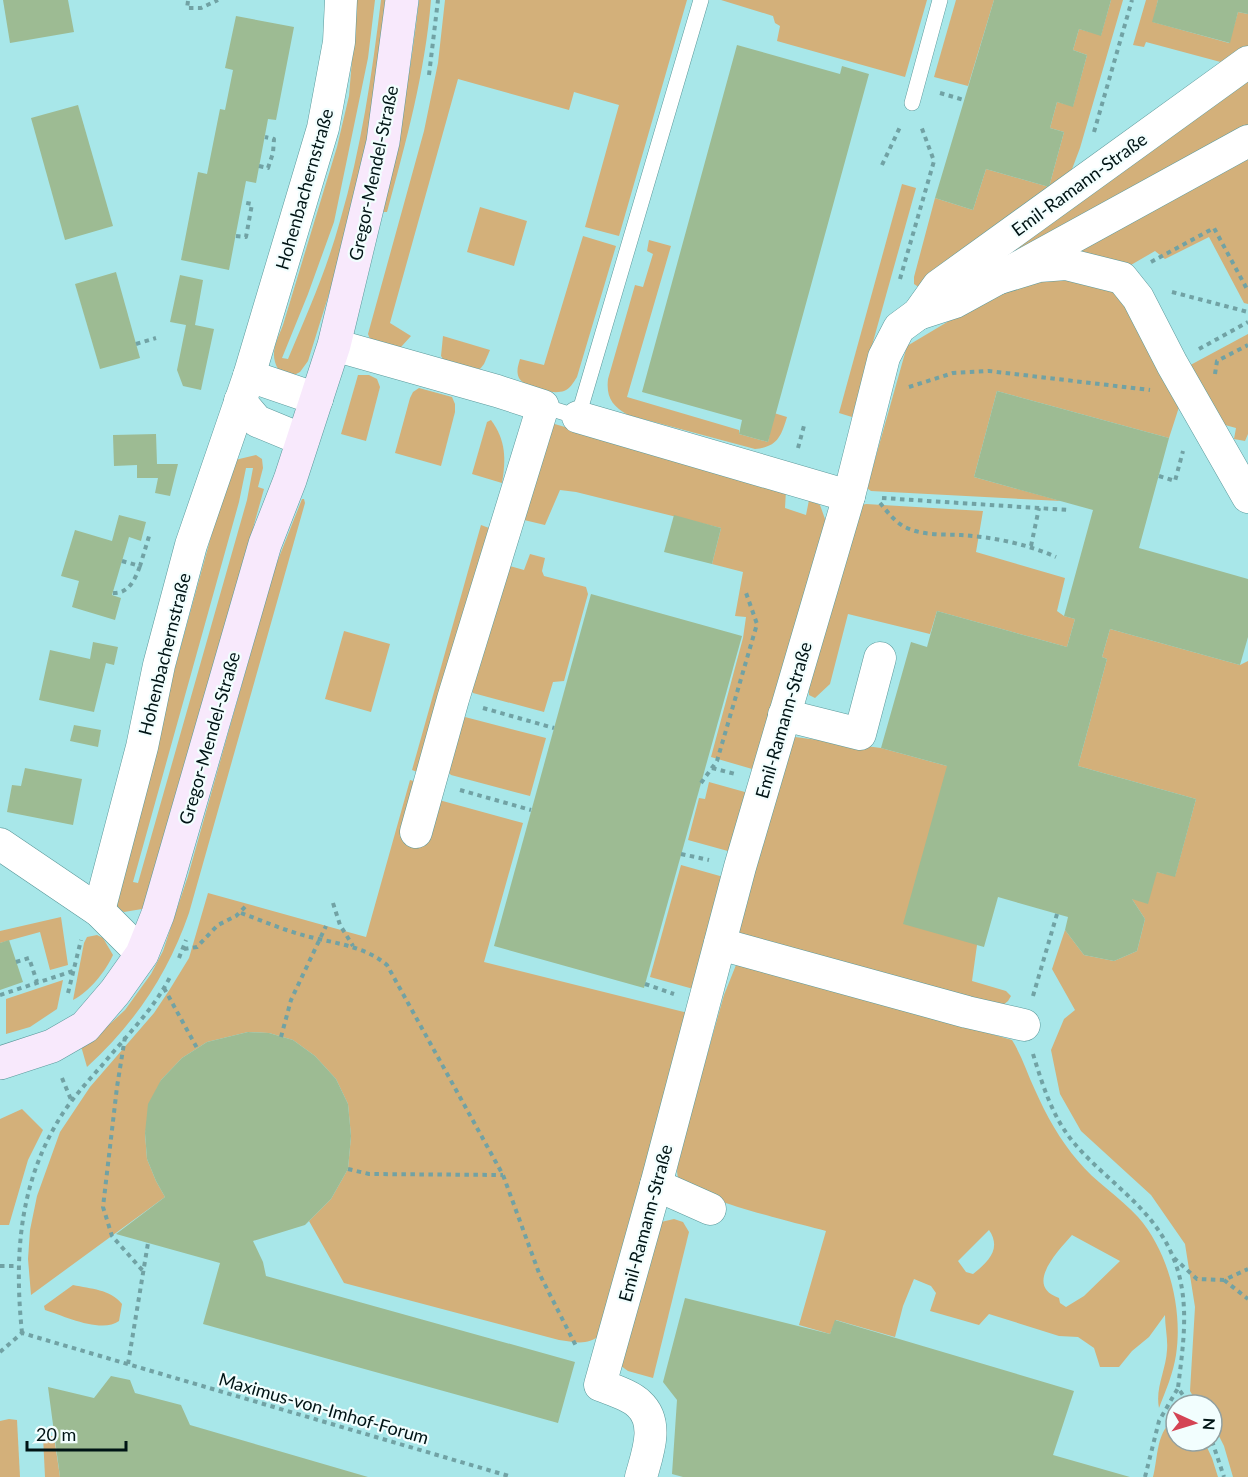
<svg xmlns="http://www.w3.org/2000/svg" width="1248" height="1477" font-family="Lato,sans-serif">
<rect width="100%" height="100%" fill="#a8e7e9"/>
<!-- green -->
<g fill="#d3b07a" fill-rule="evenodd">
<path d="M357,0H375L368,58L334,222L308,294L282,358L288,359C307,314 327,269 340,221C361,149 372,75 381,0H387C377,82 367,164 344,243C333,283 320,322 308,361L300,372L294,375L278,369C269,353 277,341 283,325L337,147L349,96Z"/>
<path d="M419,0H431C425,73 406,142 387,212H382C398,142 411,72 419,0Z"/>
<polygon points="445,0 687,0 619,236 585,227 619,105 574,92 569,110 458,79 390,323 411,336 401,347 394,347 370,339 368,334 424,131 438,63"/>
<polygon points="721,0 927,0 905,77 777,41 780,26 775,23 773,16"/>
<polygon points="956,0 994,0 968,86 934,77"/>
<polygon points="1111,0 1123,0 1080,148 1066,185 920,288 914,284 914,277 935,198 973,210 986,169 1049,187 1064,132 1050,128 1057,102 1073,106 1087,55 1073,50 1079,29 1101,35"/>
<polygon points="1146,0 1158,0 1153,22 1229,43 1238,12 1248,14 1248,50 1228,64 1146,42 1144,47 1133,45"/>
<polygon points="1248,70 1248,135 1001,267 971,270"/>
<polygon points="1248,154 1248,304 1244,303 1209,237 1165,259 1155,251 1124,269 1080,256 1082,246"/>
<polygon points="902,184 916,188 852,417 839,413"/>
<polygon points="480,207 527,221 514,266 467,252"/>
<path d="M583,236L616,246L577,377C573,383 570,389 564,391C553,395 525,388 519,378C516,371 518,366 520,359L544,365Z"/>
<path d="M649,240L671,246L627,397L739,430V434L768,442L774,413L787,417C781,437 777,447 755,449L628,415C612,406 606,397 608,379L635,285L643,287L653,254L647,251Z"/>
<polygon points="1038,275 1091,278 1121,296 1180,404 1169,438 997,391 974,477 1061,501 871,491 867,488 907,346 959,315"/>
<polygon points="1248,334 1248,434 1245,441 1234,439 1236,428 1225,425 1183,369"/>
<polygon points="443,336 490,350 484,364 480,369 445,362 441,356"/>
<polygon points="358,375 369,375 377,379 380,387 366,441 341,434"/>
<polygon points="419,388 452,397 455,404 455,412 441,466 395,453 410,398 413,392"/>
<path d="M491,420C506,440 506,459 502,483L472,474L487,422Z"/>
<polygon points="551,423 786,490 785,508 806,515 809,500 820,505 825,519 825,529 759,771 711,757 743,638 746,617 735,616 743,572 712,564 721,528 576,492 560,490 545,525 524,520"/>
<path d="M256,455L262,459L263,468L258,487L264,489L148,901L142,909L124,912L117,908L115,899L122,861L226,482L235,460ZM246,468H253L247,500L138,883L133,882L239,502Z"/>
<path d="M302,499H304L305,503L189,913C168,974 135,1023 87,1067L81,1046L111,1023L125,1010L151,974L163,951L188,876L274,570Z"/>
<polygon points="866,504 983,511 976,552 1065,578 1057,611 1064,616 1075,619 1067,647 937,611 930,634 848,614 830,684 815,698 809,695 809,685 858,506"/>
<polygon points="481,525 489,528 420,773 412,770"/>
<polygon points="530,554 545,558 542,571 544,576 586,587 588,594 564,681 553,682 544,712 473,693 468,684 503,564 524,570"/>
<polygon points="1110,629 1240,665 1248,661 1248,1477 1233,1477 1224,1446 1212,1422 1212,1405 1198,1405 1190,1391 1195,1307 1185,1244 1151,1195 1081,1131 1060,1094 1051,1050 1064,1019 1075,1010 1052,969 1065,930 1084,955 1114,961 1137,951 1145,919 1132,899 1157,872 1175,876 1196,799 1078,766 1107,659 1102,657"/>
<polygon points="344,631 390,644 371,712 325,699"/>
<polygon points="465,717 546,738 530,796 451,775 444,768 457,722"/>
<polygon points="787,736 881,748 947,766 977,945 972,981 1006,991 1011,996 1008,1001 1002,1006 743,939 735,931"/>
<path d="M410,780L417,782L439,800L523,823L484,962L692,1014L600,1335C588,1346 574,1342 559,1340L344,1283L309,1221L331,1199L348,1169L351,1136L348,1104L336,1079L315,1056L293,1040L269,1033L248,1032L207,1042L182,1058L161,1080L145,1133L147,1159L156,1181L165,1197L31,1295L28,1259L30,1230L37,1196L60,1132L90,1087L154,1013L170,989L189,958L208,893L366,937Z"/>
<polygon points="709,782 752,794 735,853 688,840 699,798 705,799"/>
<polygon points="681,865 727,878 697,990 650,977"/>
<polygon points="61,917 68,965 50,970 40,932 0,943 0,931"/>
<path d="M97,935L103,938L113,955C105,972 90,991 73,1000L84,943L87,937Z"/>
<path d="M745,963L1012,1040C1022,1056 1027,1073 1035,1090C1046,1115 1060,1140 1078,1161C1094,1181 1120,1197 1138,1217C1169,1252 1183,1310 1176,1355C1173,1374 1166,1390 1159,1408C1155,1388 1166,1370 1167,1350C1168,1339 1165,1327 1165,1315L1149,1337L1132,1351L1119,1367H1100L1094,1348L1078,1337L1059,1336L989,1314L979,1325L930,1311L936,1293L931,1286L914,1279L903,1306L895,1337L836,1320L830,1334L799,1325L826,1231C797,1223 697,1200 680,1181C675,1175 678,1165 678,1158L724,995L736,965ZM989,1230C1002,1249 988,1262 973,1274L966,1272L958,1261ZM1072,1235L1120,1261L1084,1296L1066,1307L1060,1303L1059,1298C1023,1286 1059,1250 1072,1235Z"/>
<polygon points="63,980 57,1009 30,1027 6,1034 6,999"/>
<polygon points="22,1109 43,1130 28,1160 9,1225 0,1225 0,1119"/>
<polygon points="674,1219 683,1222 689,1232 653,1378 628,1371 621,1366 661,1222"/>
<path d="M73,1285C91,1289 110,1289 122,1304L119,1321C102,1334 64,1316 45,1310L44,1306Z"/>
<polygon points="9,1419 17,1420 20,1477 0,1477 0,1421"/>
<path d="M1176,1420V1441H1204L1212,1458L1218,1477H1153C1158,1460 1156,1427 1176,1420Z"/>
<polygon points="43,1436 54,1436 60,1477 45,1477"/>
</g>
<!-- building -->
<g fill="#9dbb93">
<polygon points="3,0 68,0 74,32 10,43"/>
<polygon points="994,0 1111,0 1101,36 1079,29 1073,50 1087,55 1073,107 1057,102 1050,128 1064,132 1049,187 986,169 973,210 935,198"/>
<polygon points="1158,0 1248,0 1248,14 1238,12 1230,43 1152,22"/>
<polygon points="236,16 294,27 276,120 268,119 256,183 246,181 229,270 181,260 198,172 207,174 220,109 225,110 233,70 225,68"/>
<polygon points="737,45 840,74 842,66 869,74 768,442 739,434 742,420 642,392"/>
<polygon points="78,105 113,226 65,240 31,118"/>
<polygon points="116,272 140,358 100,369 75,284"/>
<polygon points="180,275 203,280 195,325 214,329 201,390 183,386 177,370 186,325 170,322"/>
<polygon points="997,391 1169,438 1139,548 1248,579 1248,637 1240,665 1110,629 1102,657 1107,659 1078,766 1196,799 1175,877 1157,872 1148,904 1132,899 1145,919 1137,951 1114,961 1084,955 1065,930 1068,917 998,897 984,947 903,924 947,766 881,748 911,642 927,647 937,611 1067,647 1075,619 1064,616 1093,510 974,477"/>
<polygon points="156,434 157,464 178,464 170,496 155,493 158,478 137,478 137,465 114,466 113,435"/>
<polygon points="119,515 146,522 141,541 129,537 112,595 121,598 115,620 72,607 79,581 61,576 75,530 112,541"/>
<polygon points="674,515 721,528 712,564 664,552"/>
<polygon points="591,594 742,636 644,988 494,946"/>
<polygon points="93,642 118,647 114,665 106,663 94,712 39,700 50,650 90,659"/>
<polygon points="74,725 101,730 98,747 70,741"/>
<polygon points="25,768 82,779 73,825 7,812 12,785 21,786"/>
<polygon points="9,940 23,982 0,990 0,943"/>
<polygon points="248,1032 269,1033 293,1040 315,1056 336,1079 348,1104 351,1136 348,1169 331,1199 305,1225 253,1241 263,1262 266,1276 575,1362 558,1423 203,1324 220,1263 116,1234 165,1197 156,1181 147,1159 145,1133 148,1104 161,1080 182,1058 207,1042"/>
<polygon points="685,1298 830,1334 835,1320 1074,1391 1053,1455 1130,1477 683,1477 672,1474 677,1400 663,1382"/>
<polygon points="111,1376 130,1380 135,1393 181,1405 190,1425 368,1477 60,1477 48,1387 94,1398"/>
</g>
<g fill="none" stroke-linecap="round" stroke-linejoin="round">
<!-- lane casing -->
<g stroke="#5b999b" stroke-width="16">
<g id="lane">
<polyline points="912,103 940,0"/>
<polyline points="543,406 578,417 701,0"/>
</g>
</g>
<!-- street casing -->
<g stroke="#5b999b" stroke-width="33">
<g id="street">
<polyline points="993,280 1039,266 1066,264 1122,278 1138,298 1172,364 1248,497"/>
<polyline points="918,314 955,302 1248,141"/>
<polyline points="334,345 497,391 543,406 453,699 416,832"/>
<polyline points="249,376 317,399"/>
<polyline points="240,401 257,421 303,440"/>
<polyline points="578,417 849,496"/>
<polyline points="784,715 860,734 880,658"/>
<polyline points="0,844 99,911 142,954"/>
<polyline points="99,911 142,747 159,665 191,545 249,376 323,128 339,42 341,0"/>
<polyline points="720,944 967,1012 1024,1025"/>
<polyline points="656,1185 710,1209"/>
<path d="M641,1477C647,1455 660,1423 639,1404C630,1395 612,1390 600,1385L656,1185L740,867L849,496L884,357L899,328L918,314L938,286L1248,62"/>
</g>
</g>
<!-- secondary casing -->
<g stroke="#5b999b" stroke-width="34">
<polyline id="secondary" points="0,1063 52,1046 85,1027 115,992 142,954 158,914 265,544 290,480 334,345 383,142 402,0"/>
</g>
<!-- path -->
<g stroke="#71a2a4" stroke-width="4" stroke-dasharray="4.5 4.5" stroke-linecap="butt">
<polyline points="188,1 187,8 201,8 218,0"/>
<polyline points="429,75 438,0"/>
<polyline points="940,93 964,100"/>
<polyline points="1094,132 1132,0"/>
<polyline points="882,165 901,125"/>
<polyline points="259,166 268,168 273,153 274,139 265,137"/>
<polyline points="236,236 246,237 252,204 242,202"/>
<polyline points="1151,262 1214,228 1248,291"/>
<polyline points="900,279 934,161 921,126"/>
<polyline points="1172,292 1248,312"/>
<polyline points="136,344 156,338"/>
<polyline points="1199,349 1248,322"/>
<polyline points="1215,374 1217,361 1248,345"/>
<polyline points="909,387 953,373 989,371 1150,390"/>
<polyline points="798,448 805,422"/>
<polyline points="1159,476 1175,481 1183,451"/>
<polyline points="882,498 1069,510"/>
<path d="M880,503C887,511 893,520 903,526C921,536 942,534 961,535C993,537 1027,544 1056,557"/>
<polyline points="1031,546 1039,508"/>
<polyline points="122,561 140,566 150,533"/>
<path d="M113,593C129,594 135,579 140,566"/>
<polyline points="483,708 554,728"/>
<polyline points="712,768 735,774"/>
<polyline points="701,783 717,761 757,624 745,590"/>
<polyline points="460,790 531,810"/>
<polyline points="681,854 709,860"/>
<polyline points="333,903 340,925 353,946"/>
<path d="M241,913C260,920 279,928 299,934C329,943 362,944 387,965L503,1175L539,1273L576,1346"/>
<polyline points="184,949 197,947 218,925 236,916 248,904"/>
<polyline points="179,958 186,940"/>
<polyline points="16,962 29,958 37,982"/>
<polyline points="645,984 674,994"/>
<polyline points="164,988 197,1048"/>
<polyline points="68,993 81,940"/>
<polyline points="0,995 73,971"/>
<polyline points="1033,996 1057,914"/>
<polyline points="125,1037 117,1087 103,1207 112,1236 143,1271"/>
<polyline points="281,1037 291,1000 326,926"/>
<path d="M1033,1054C1042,1083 1051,1113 1070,1138C1103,1180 1152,1205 1173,1257C1191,1300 1183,1345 1178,1388L1190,1405"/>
<polyline points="62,1078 72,1102"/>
<polyline points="348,1169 369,1174 503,1175"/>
<polyline points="1174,1258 1197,1279 1224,1280 1248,1269"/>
<polyline points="0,1266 18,1266"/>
<polyline points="1224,1280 1248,1299"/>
<path d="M22,1333C14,1255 19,1181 63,1113C75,1095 90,1079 104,1063C127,1035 155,1008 171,975"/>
<polyline points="0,1352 22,1333 512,1477"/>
<polyline points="128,1364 148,1243"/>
<polyline points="1212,1441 1224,1477"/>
<polyline points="1145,1477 1159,1421 1178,1388"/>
</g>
<!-- lane -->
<use href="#lane" stroke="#fff" stroke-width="15"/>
<!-- street -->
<use href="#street" stroke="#fff" stroke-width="32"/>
<!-- secondary -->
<use href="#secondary" stroke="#f8e9fc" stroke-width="33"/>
</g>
<g text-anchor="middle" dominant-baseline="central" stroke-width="4.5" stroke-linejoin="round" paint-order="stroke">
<!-- street labels -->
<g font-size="18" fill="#001415" stroke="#f2fefe">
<text transform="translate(373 173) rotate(-78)">Gregor-Mendel-Straße</text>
<text transform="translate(1079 184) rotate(-36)">Emil-Ramann-Straße</text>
<text transform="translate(304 189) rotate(-74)">Hohenbachernstraße</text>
<text transform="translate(164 654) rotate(-76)">Hohenbachernstraße</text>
<text transform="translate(783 720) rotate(-74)">Emil-Ramann-Straße</text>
<text transform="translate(209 738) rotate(-74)">Gregor-Mendel-Straße</text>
<text transform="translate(645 1223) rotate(-75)">Emil-Ramann-Straße</text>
<text transform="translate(324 1408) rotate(16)">Maximus-von-Imhof-Forum</text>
</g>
</g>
<!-- north arrow -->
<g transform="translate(1194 1423) rotate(94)"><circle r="28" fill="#f2fefe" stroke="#91a0a1" stroke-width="1.5"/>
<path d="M0-4.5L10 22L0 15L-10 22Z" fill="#d44454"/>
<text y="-9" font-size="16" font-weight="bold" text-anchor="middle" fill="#001415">N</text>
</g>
<!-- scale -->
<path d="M27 1441v9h99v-9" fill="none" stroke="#001415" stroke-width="3"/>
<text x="36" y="1441" font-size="18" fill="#001415" stroke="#f2fefe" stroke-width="4.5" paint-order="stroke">20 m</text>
</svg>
